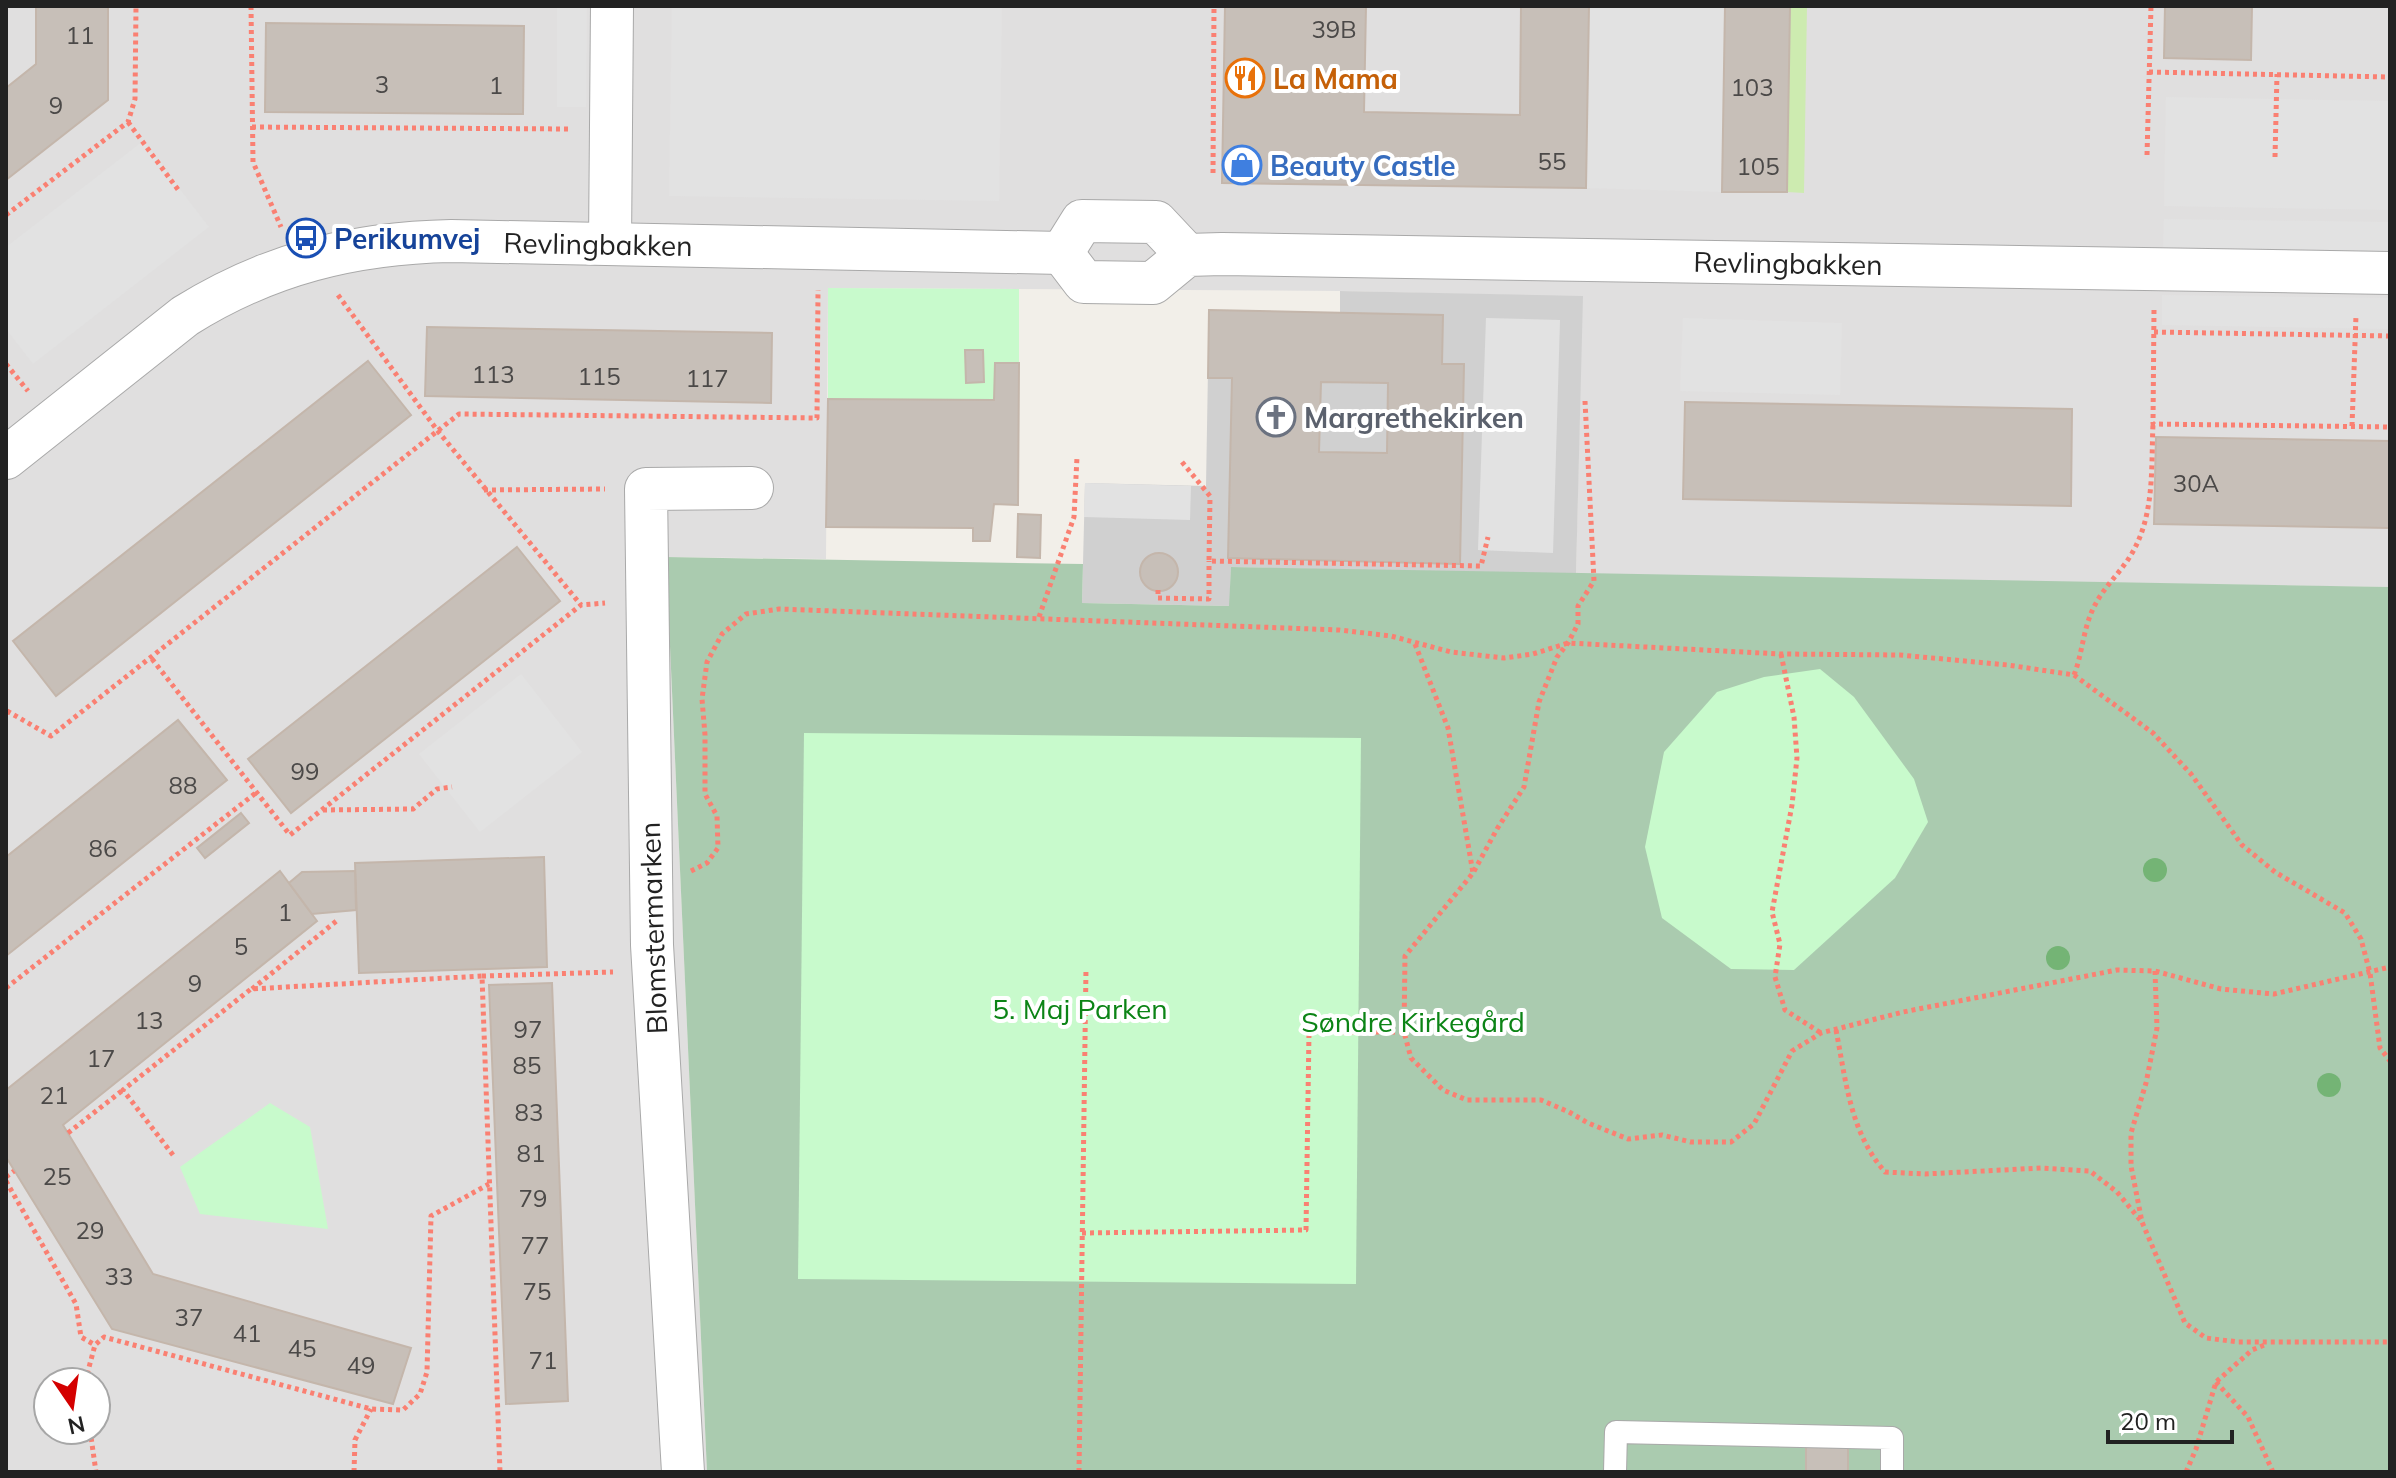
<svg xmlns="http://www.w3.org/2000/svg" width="2396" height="1478" font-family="Mulish,sans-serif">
<rect width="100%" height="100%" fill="#f2efe9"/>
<!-- residential -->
<path fill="#e0dfdf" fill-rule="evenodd" d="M6,6H2390V587L1576,575L1582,297L1340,291L828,288L826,559L666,557L707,1472H6ZM48,1382H96V1430H48Z"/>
<!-- religious -->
<polygon fill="#d0d0d0" points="1340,291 1583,296 1576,575 1231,567 1230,606 1082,603 1085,483 1206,486 1209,310 1340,313"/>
<!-- grass -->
<polygon fill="#cdebb0" points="1790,6 1807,6 1804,193 1787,192"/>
<!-- cemetery -->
<polygon fill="#aacbaf" points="666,557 1083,564 1082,603 1229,606 1231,567 2390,587 2390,1472 707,1472"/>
<!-- park -->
<g fill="#c8facc">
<polygon points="828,288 1019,289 1019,363 995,363 994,400 828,399"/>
<polygon points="1820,669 1854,697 1914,779 1928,822 1895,878 1794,970 1731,969 1662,918 1645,847 1664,752 1717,692 1764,677"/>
<polygon points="804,733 1361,738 1356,1284 798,1279"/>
<polygon points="270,1103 310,1127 328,1229 200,1214 180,1167"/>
</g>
<!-- parking -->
<g fill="#e2e2e2">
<polygon points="557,6 587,6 586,107 557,107"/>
<polygon points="672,6 1002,6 999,201 669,196"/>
<polygon points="1589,6 1725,6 1722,192 1586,188"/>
<polygon points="2166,97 2390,101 2390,210 2164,206"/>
<polygon points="143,141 209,227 33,364 6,329 6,247"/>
<polygon points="2164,219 2390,222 2390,251 2163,247"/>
<polygon points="2162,295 2390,298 2390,329 2162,325"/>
<polygon points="1486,318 1560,320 1553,553 1478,550"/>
<polygon points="1683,318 1842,323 1840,395 1680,391"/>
<polygon points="1085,483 1191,486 1190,520 1084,517"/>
<polygon points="521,674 582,752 480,832 419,754"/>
</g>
<!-- building -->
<g fill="#c7bfb8" stroke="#c4b6ab" stroke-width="2" fill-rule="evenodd">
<polygon points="36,6 108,6 108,100 6,180 6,88 36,64"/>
<polygon points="1225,6 1366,6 1364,112 1520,115 1521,6 1589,6 1586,188 1222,183"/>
<polygon points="1725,6 1790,6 1787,192 1722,192"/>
<polygon points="2165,6 2252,6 2251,60 2164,58"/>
<polygon points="266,23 524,26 523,114 265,112"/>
<path d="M1209,310L1443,315L1442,364H1464L1460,564L1228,558L1232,378H1208ZM1321,382L1388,383L1387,453L1319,452Z"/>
<polygon points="427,327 772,333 771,403 425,396"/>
<polygon points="965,350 983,350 984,382 966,383"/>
<polygon points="368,361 411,415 56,696 13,641"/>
<polygon points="995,363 1019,363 1018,505 994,504 990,541 973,541 973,528 826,527 828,399 994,400"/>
<polygon points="1685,402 2072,409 2071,506 1683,499"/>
<polygon points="2156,437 2390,441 2390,528 2154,524"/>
<polygon points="1018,514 1041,515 1040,558 1017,557"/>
<polygon points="517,547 560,601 291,813 248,759"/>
<circle cx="1159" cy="572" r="19"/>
<polygon points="178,720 227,780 6,956 6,857"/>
<polygon points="241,813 249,823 205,858 197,848"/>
<polygon points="544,857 547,967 359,973 355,863"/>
<polygon points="280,871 317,921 63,1125 153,1274 411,1348 393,1404 112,1329 6,1157 6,1090"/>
<polygon points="355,871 356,910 312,914 289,883 302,872"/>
<polygon points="552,983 568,1401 506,1404 489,985"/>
<polygon points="1806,1446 1848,1447 1848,1472 1806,1472"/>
</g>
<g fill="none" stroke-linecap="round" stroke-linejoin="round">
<!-- lane casing -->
<g stroke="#a9a9a9" stroke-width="24">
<polyline id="lane" points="1615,1472 1616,1432 1892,1438 1892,1472"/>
</g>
<!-- street casing -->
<g stroke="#a9a9a9" stroke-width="44">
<g id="street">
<polyline points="610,244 612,6"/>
<polyline points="1062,253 1084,282 1153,283 1187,255 1222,254 2390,273"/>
<polyline points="1062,253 1082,221 1156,222 1187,255"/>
<path d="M6,458L185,316C268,264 353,243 451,241L1062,253"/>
<polyline points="683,1472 652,945 646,489 752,488"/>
</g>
</g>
<!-- path -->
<g stroke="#fa8072" stroke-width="5" stroke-dasharray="4 4" stroke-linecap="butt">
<polyline points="251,6 253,162 281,227"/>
<polyline points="2149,72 2390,77"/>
<polyline points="128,122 179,191"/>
<polyline points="252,127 571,129"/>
<polyline points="2147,155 2151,6"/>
<polyline points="2275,157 2277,74"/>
<polyline points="1213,173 1214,6"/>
<polyline points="6,215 128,122 135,99 136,6"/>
<polyline points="338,295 437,430 581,605"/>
<polyline points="2154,310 2153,424 2390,427"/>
<polyline points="2154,332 2390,336"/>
<polyline points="6,364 28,391"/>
<polyline points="1585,401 1594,581 1578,606 1578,624 1568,643 1557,657 1539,702 1524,787 1497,829 1473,873 1405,956 1404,1032 1411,1058 1443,1090 1467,1100 1541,1100 1569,1112 1588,1123 1628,1139 1662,1135 1691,1142 1731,1142 1754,1124 1792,1051 1821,1033 1903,1012 2117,970 2155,971 2221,989 2274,994 2390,967"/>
<polyline points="2352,426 2356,315"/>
<polyline points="1182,462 1210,496 1209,561 1481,566 1488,537"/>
<polyline points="484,490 605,489"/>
<polyline points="1158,590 1158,598 1209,599 1209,561"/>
<polyline points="1039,617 1074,517 1077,457"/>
<polyline points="1415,644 1448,728 1473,873"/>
<polyline points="1781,654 1794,717 1797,758 1792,805 1772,912 1780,944 1775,977 1785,1010 1821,1033"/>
<polyline points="152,659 290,835 581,605 605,603"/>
<path d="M2074,675C2083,652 2083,627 2095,605C2104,587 2120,573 2131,555C2155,515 2151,469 2153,424"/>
<polyline points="7,711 51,736 459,414 817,418 818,290"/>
<polyline points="323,810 413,809 437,789 452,787"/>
<polyline points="691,871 707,863 718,848 717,816 705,794 705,735 702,699 707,662 722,634 746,614 779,609 1339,630 1391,636 1451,652 1504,658 1533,654 1568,643 1781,654 1900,655 2008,665 2074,675 2153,733 2191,774 2242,845 2275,872 2345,913 2361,939 2370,973 2380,1048 2390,1061"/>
<polyline points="2155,971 2157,1028 2146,1083 2131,1133 2131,1166 2142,1222 2185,1323 2206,1338 2238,1342 2390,1342"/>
<polyline points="482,976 613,972"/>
<polyline points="6,988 257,792"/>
<polyline points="252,989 339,919"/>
<path d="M1836,1030C1846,1081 1850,1132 1885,1172L1925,1174L2041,1168L2090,1171L2117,1192L2141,1221"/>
<polyline points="68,1133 123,1090"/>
<polyline points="173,1155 123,1090 251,989 482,976 500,1472"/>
<polyline points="6,1177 14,1171"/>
<polyline points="6,1181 76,1304 81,1337 95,1345"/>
<polyline points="1082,1233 1306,1230 1309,1032 1404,1032"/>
<polyline points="85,1382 95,1345 104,1337 371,1409 403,1410 420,1394 427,1372 431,1216 489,1184"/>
<polyline points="2216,1382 2248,1417 2273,1472"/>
<polyline points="90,1430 96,1472"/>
<polyline points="354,1472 355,1440 371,1409"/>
<polyline points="1079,1472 1086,968"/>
<polyline points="2186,1472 2196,1449 2216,1382 2252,1350 2267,1344"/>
</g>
<!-- lane -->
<use href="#lane" stroke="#fff" stroke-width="22"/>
<!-- street -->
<use href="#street" stroke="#fff" stroke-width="42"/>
</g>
<!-- trees -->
<g fill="#74b475">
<circle cx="2155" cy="870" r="12"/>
<circle cx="2058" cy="958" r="12"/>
<circle cx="2329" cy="1085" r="12"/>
</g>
<!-- icons -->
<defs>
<g id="restaurant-ring" transform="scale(2)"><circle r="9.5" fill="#fff" stroke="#e8710a" stroke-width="1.5"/><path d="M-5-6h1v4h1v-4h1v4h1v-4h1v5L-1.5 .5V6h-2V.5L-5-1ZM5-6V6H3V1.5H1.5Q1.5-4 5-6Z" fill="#e8710a"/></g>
<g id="shop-ring" transform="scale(2)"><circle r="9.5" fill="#fff" stroke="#3f7fe0" stroke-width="1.5"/><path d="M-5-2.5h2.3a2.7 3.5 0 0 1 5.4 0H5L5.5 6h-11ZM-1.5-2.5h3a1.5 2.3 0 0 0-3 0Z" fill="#3f7fe0"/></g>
<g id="bus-ring" transform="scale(2)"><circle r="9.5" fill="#fff" stroke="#1a4fb4" stroke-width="1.5"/><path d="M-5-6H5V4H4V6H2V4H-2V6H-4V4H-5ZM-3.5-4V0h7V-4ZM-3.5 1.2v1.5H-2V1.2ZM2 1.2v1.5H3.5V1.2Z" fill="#1a4fb4"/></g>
<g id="church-ring" transform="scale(2)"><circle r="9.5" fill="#fff" stroke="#6b7280" stroke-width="1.5"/><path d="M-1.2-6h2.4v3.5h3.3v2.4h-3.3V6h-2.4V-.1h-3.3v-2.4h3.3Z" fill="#6b7280"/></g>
</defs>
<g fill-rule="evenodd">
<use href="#restaurant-ring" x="1245" y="78"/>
<use href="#shop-ring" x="1242" y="165"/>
<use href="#bus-ring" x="306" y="238"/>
<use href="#church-ring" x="1276" y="417"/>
</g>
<g text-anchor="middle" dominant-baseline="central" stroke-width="8" stroke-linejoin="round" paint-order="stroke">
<!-- number labels -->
<g font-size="24" fill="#4b4948">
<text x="1334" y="29">39B</text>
<text x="80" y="35">11</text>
<text x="382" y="84">3</text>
<text x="496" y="85">1</text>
<text x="1752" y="87">103</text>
<text x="56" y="105">9</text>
<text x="1552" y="161">55</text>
<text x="1758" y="166">105</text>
<text x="493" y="374">113</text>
<text x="599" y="376">115</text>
<text x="707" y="378">117</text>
<text x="2196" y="483">30A</text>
<text x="305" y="771">99</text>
<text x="183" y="785">88</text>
<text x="103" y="848">86</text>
<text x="285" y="912">1</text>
<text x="241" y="946">5</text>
<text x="195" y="983">9</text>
<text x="149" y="1020">13</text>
<text x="528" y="1029">97</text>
<text x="101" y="1058">17</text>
<text x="527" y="1065">85</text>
<text x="54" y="1095">21</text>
<text x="529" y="1112">83</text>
<text x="531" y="1153">81</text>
<text x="57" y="1176">25</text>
<text x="533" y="1198">79</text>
<text x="90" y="1230">29</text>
<text x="535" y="1245">77</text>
<text x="119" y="1276">33</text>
<text x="537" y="1291">75</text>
<text x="189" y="1317">37</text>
<text x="247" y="1333">41</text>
<text x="302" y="1348">45</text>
<text x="543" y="1360">71</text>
<text x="361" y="1365">49</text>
</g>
<!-- food labels -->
<g font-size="28" font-weight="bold" fill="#c56008" stroke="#fff" text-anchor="start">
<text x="1273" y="78">La Mama</text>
</g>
<!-- shop labels -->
<g font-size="28" font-weight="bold" fill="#366cbe" stroke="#fff" text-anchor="start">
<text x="1270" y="165">Beauty Castle</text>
</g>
<!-- transit labels -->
<g font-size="28" font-weight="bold" fill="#164399" stroke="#fff" text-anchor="start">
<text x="334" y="238">Perikumvej</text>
</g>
<!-- street labels -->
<g font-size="28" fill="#222" stroke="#fff">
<text transform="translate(598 244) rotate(1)">Revlingbakken</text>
<text transform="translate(1788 263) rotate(1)">Revlingbakken</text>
<text transform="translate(653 928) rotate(-92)">Blomstermarken</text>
</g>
<!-- worship labels -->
<g font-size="28" font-weight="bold" fill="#5b616d" stroke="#fff" text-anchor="start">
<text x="1304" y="417">Margrethekirken</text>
</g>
<!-- park labels -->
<g font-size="28" fill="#0c8416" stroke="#fff">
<text x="1080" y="1008">5. Maj Parken</text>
<text x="1413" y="1021">Søndre Kirkegård</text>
</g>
</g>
<!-- border -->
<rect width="2396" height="1478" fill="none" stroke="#222222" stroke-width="16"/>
<!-- north arrow -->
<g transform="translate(72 1406) rotate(167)"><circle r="38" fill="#ffffff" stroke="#a7a7a7" stroke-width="2"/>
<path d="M0-6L14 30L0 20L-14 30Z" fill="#d40000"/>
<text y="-12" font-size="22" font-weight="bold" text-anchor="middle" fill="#222222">N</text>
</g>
<!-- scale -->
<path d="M2108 1430v12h124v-12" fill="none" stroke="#222222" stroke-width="4"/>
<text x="2120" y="1430" font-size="24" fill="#222222" stroke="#ffffff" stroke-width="6" paint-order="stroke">20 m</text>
</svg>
